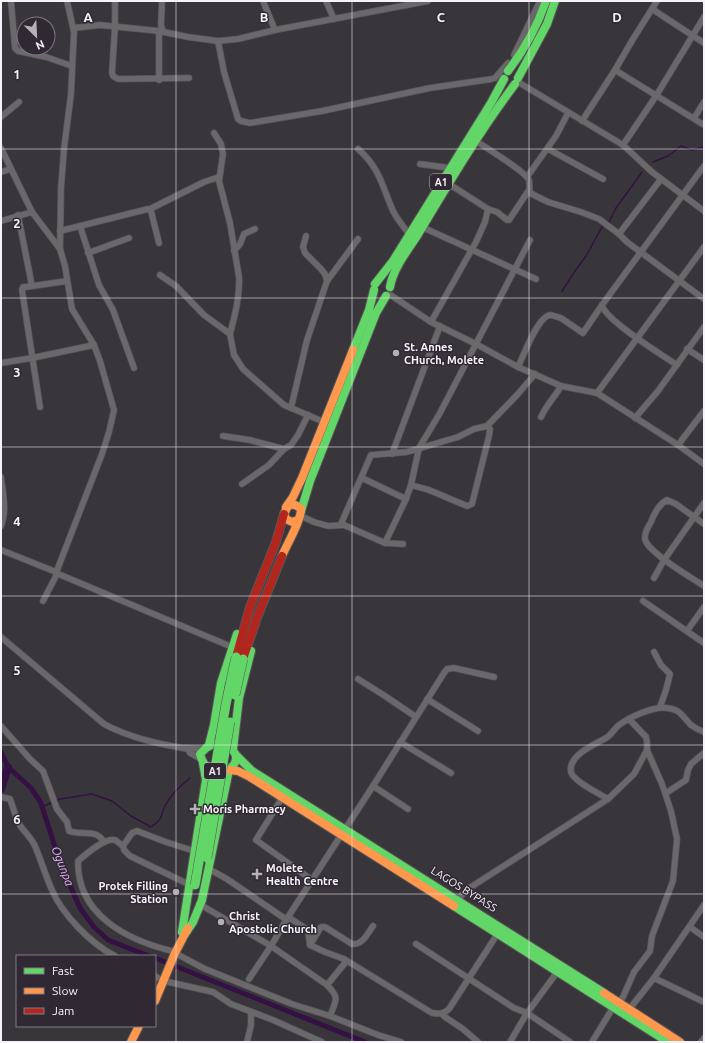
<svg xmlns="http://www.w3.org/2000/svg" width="705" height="1043" font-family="Ubuntu,sans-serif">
<rect width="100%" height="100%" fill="#39363b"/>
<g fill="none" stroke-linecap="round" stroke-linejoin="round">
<!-- stream -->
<g stroke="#341043" stroke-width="1.5">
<polyline points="653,162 668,156 681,146 692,150 704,147"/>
<polyline points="606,223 609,222 616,208 642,172"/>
<polyline points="562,291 575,271 586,256 603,225"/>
<path d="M56,801L60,799L92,794L112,801L131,816L151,827C165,817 159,817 166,804C172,793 180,786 190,778"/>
<polyline points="42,807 53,802"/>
</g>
<!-- canal -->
<g stroke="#341043" stroke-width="5">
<polyline points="1,752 8,767 31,788 41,803 60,863 80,908 94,927 108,940 149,956"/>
<polyline points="155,958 365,1042"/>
</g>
<!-- river -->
<polyline stroke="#341043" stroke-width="8" points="1,789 8,767"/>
<!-- street casing -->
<g stroke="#575559" stroke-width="7">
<g id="street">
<polyline points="11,1 15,48 18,51 46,57 72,66"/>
<polyline points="115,1 115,26 112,73 113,76 118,79 189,78"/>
<polyline points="162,1 161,25 163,32"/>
<polyline points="263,1 275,30"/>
<polyline points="326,1 334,19"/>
<polyline points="652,9 704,43"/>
<polyline points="74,28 100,25 159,31 188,37 218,41 238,39 275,30 428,1"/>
<polyline points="159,31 159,80"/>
<polyline points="218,41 224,72 238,119 241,121 250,123 322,111 430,88 492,79 495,78 508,63"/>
<polyline points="514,55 540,1"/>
<polyline points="615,70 704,125"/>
<polyline points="518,82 623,145 652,172 704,211"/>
<polyline points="1,117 19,102"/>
<polyline points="694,118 704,102"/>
<polyline points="582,121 615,70 633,39 657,1"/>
<path d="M214,133L221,144L223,154L219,181L230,223L239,277C240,296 235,315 230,334"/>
<path d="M476,141C486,148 525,171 529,180C530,184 529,189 530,193L548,202L581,212L599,219L619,234L627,242L704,299"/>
<polyline points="623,145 656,96 704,17"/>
<polyline points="1,148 32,212"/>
<path d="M358,149C380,168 382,186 393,211C397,219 403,226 409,234"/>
<polyline points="548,149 603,179"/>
<polyline points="420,164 450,168"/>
<polyline points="1,172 11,169"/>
<polyline points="527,177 556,136 568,113"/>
<polyline points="150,209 204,182 219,177"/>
<polyline points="488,209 497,212 507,220 509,220 529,190"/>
<polyline points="18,215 32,286"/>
<polyline points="1,221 32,212 60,249 65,266 72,309 94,345 100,361 114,410 109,432 102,454 56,573 232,647"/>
<polyline points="80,226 99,285 113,310 134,368"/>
<polyline points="422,227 536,279"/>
<polyline points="60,231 148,209 151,211 159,243"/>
<polyline points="619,234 661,179"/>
<polyline points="306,236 303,247 305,253 321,269 325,274 327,281"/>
<polyline points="60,249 61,188 64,149 71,94 74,32 67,1"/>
<polyline points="234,251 240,244 244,234 255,229"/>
<polyline points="88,253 129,238"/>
<polyline points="160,275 176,286 204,315 230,334 234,355 243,369 284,405 324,422"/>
<polyline points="389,294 431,322 476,344 518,367 561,386 597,393 678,445 704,464"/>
<polyline points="431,322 476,242 485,222 488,209 449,184"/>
<polyline points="687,349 704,360"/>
<polyline points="1,363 32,358 94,345"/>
<path d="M677,365C662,355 605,320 602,305L704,166"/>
<path d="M518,367C524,355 538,315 551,315L561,318L583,333L602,305"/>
<polyline points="597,393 704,247"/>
<polyline points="40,407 22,290 23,287 26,287 67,281"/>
<polyline points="291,408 307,340 327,281 358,239"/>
<path d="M541,417C546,405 555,397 561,386"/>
<polyline points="635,418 658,391 704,327"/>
<polyline points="223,436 250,440 284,449"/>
<polyline points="678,445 704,411"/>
<polyline points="392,454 440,326"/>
<path d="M1,477C3,494 7,510 1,526"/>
<polyline points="362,478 406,499"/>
<polyline points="242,484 269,465 284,449 291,445 298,435 308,415"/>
<polyline points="411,485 429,490 467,506 472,504 489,436 490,429 487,426"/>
<polyline points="301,516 314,522 328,526 344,525 385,543 403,544"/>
<polyline points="341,524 371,455 407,452 458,437 474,429 487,426 517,395 535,374"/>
<path d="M704,524L676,504L667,500C659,504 654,514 651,522C648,527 644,533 645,539C647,552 692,578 704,586"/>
<polyline points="385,543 406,499 411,485 419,448 440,413 530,240"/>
<polyline points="1,550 56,572"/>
<polyline points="654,578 664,560 704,503"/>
<polyline points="43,601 57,574"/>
<polyline points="643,601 704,643"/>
<polyline points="687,631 704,607"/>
<path d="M1,637L104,724C130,738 159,744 188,749L190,753L201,759"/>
<polyline points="654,652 661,665 670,674 666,690 660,707"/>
<polyline points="358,679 385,696 416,717"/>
<polyline points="427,699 478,731"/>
<path d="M1,726L30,759L43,771L57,809L67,822L69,831C82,836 96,828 104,842"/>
<polyline points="400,742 451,773"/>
<polyline points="185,748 203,749"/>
<polyline points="373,786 408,809"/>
<polyline points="666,793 686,780 688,770 691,764 704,753"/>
<path d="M1,797L10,799C13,807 15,815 18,822C22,830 30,836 34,844C41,859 45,875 52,890C62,914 91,944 115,956"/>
<polyline points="282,798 256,840 312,880"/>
<path d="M608,799C600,794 573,781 571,772C568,755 594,745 606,738C611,735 614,729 619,725C630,717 653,706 667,708C680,709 682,716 691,725C695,728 699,730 704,732"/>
<path d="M123,846C120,844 117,841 115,840C105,837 85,855 78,861C77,915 127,940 172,951"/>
<polyline points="209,869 227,879 287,920"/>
<polyline points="188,884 130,856 124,850 123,846 132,833 137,831 166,842 191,850"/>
<polyline points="458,900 462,895 471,887 608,799 634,774 647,750"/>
<path d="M201,905L271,946L327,985C340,998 336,1000 330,1016"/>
<polyline points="288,917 308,930 310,945 325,952 344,959"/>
<polyline points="690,927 704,937"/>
<polyline points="416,944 514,1008 527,1013 570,1042"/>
<path d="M310,945L321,927H325L352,944C363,945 367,934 373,926"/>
<polyline points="175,953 205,969 292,1004 330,1016 378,1035 401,1042"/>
<polyline points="155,976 160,979"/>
<polyline points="654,978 704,1002"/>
<polyline points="249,979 271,946 288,917 373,786 444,673 447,669 454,668 494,677"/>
<polyline points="164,981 213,992 231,1004 273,1020 322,1042"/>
<path d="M327,985L345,963L344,959L432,1013C439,1014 444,1014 449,1009L498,933"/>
<polyline points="619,1002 623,997 634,972 650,951 652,936 673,881 677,839 671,811 662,784 647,750 647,742 646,737 629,719"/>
<polyline points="627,1012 654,978 704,905"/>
<polyline points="442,1014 445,1017 463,1029 478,1042"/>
<polyline points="247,1042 251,1025 251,1012"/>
<polyline points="510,1042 527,1013 558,971"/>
<polyline points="592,1042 614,1006"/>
<polyline points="701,1042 704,1038"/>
</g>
</g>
<!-- fast casing -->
<g stroke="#575559" stroke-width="10">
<g id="fast">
<path d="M508,71C525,49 537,27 546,1"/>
<polyline points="518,78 547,24 555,1"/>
<polyline points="375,284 393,261 491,103 504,79"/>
<path d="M390,287C393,269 407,251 417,236C448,184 479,132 515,84"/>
<polyline points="353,350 369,310 374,290"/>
<polyline points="301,511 310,481 376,313 386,296"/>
<path d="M213,744C217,745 222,745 226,746C246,754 233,777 213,770C205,767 202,762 200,754L206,748Z"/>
<polyline points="209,745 214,725 221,683 237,634"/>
<polyline points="233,749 239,698 251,651"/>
<polyline points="236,755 252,771 604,993"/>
<polyline points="454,906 668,1042"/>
<polyline points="182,932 206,780 203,763"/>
<polyline points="185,934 193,922 202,900 229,770"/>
</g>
</g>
<!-- slow casing -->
<g stroke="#575559" stroke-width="10">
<g id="slow">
<polyline points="286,507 293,497 302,478 353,350"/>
<path d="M282,556C287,544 301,521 301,509C297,505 293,503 288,506L284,514L286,519L292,522L298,520"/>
<polyline points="230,770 238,771 250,777 454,906"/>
<polyline points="604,993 680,1042"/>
<polyline points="155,1001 175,953 188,928"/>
<polyline points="131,1042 139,1026"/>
</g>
</g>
<!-- jam casing -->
<g stroke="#575559" stroke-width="10">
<g id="jam">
<polyline points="236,657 250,607 276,542 284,514"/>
<polyline points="243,659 258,615 282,556"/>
</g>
</g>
<!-- street -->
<use href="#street" stroke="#6a686b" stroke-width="5.5"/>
<!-- fast -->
<use href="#fast" stroke="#63d668" stroke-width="8"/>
<!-- slow -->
<use href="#slow" stroke="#ff974d" stroke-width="8"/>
<!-- jam -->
<use href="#jam" stroke="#b3261e" stroke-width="8"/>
<!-- fast-bridge casing -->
<g stroke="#575559" stroke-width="10" stroke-linecap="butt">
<g id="fast-bridge">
<polyline points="235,695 243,659"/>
<polyline points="207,858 230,722"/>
<polyline points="195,885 226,704 236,657"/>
</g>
</g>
<!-- fast-bridge -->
<use href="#fast-bridge" stroke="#63d668" stroke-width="9"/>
</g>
<!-- grid -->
<path fill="none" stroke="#f7f3fa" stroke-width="1" stroke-opacity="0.55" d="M176,1V1042M352,1V1042M529,1V1042M1,149H704M1,298H704M1,447H704M1,596H704M1,745H704M1,894H704"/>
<!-- markers -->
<g fill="#b4b1b7" stroke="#302934" stroke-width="1.5">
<circle cx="396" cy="353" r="4"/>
<path d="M193 803h4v4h4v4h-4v4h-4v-4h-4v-4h4z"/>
<path d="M255 868h4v4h4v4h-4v4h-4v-4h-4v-4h4z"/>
<circle cx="176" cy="892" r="4"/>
<circle cx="221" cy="922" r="4"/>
</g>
<g text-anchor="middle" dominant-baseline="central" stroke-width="3" stroke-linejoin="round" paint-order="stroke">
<!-- shield labels -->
<g fill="#302934" stroke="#bbb6bf" stroke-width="1">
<rect x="430" y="174" width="22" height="16" rx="3"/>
<rect x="204" y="763" width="22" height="16" rx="3"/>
</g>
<g font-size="10" font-weight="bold" fill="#f7f3fa">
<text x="441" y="182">A1</text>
<text x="215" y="771">A1</text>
</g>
<!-- poi labels -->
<g font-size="11" font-weight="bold" fill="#f7f3fa" stroke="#302934" text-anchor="start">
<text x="404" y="347">St. Annes<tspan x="404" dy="13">CHurch, Molete</tspan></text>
<text x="203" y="809">Moris Pharmacy</text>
<text x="266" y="868">Molete<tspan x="266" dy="13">Health Centre</tspan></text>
<text x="168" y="886" text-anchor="end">Protek Filling<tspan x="168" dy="13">Station</tspan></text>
<text x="229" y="916">Christ<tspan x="229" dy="13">Apostolic Church</tspan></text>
</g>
<!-- street labels -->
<g font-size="11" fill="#f7f3fa" stroke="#302934">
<text transform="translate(464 889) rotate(32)">LAGOS BYPASS</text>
</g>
<!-- water labels -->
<g font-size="12" font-style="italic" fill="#e0b2f7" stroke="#302934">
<text transform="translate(63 866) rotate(69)">Ogunpa</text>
</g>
</g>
<g font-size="13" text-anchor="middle" font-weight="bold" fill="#f7f3fa" stroke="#302934" stroke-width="3" stroke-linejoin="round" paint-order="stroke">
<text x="88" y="22">A</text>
<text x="264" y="22">B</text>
<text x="441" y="22">C</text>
<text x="617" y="22">D</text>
<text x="17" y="79">1</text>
<text x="17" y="228">2</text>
<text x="17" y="377">3</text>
<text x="17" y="526">4</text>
<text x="17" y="675">5</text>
<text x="17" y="824">6</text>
</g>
<!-- border -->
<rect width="705" height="1043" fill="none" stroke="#f7f3fa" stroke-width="4"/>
<!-- legend -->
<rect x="16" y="955" width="140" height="72" fill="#302934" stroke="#807a83"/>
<rect x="24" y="968" width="20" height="6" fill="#63d668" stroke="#807a83"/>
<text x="52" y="975" font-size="12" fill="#f7f3fa">Fast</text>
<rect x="24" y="988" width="20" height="6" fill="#ff974d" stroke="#807a83"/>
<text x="52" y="995" font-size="12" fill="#f7f3fa">Slow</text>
<rect x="24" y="1008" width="20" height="6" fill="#b3261e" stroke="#807a83"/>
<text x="52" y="1015" font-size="12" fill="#f7f3fa">Jam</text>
<!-- north arrow -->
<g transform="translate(36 36) rotate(156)"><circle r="19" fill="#302934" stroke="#807a83"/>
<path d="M0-3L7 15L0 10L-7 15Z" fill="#b4b1b7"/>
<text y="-6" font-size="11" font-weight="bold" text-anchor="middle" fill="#f7f3fa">N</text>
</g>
</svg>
